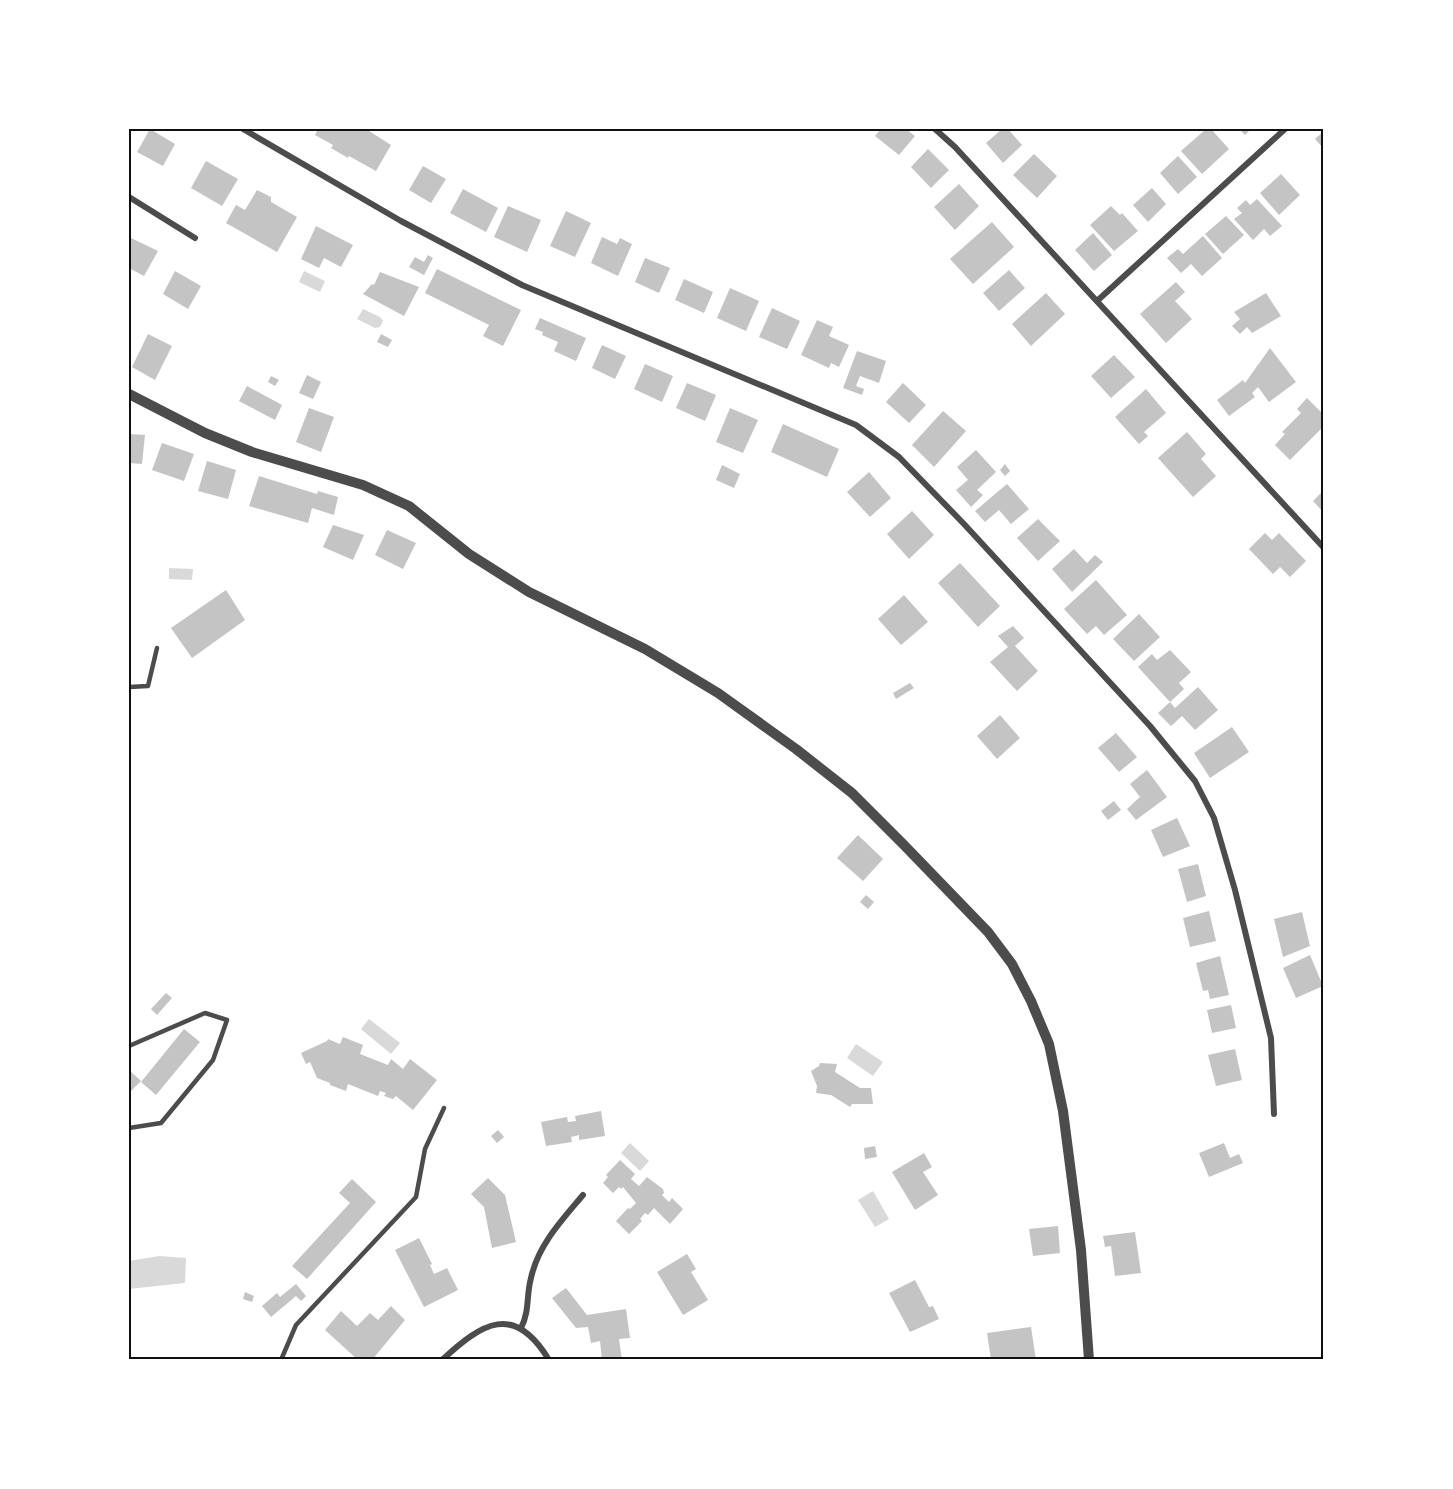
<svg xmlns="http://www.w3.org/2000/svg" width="1453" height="1489" font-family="'Space Grotesk',sans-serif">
<rect width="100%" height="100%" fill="#fff"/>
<!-- water -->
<g fill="#d9d9d9">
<polygon points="304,271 325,281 320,292 299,282"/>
<polygon points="363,309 380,317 383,321 380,327 375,328 357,319"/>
<polygon points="169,568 193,569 192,580 169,579"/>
<polygon points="369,1019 400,1043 391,1054 361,1029"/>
<polygon points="856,1044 883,1062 873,1076 847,1058"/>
<polygon points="630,1143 649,1161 640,1171 621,1153"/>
<polygon points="873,1191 889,1219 875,1227 858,1200"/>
<polygon points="159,1256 186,1258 185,1283 129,1289 129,1261"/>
</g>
<!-- building -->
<g fill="#c4c4c4">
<polygon points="150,129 175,144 163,166 137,152"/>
<polygon points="318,129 366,129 391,145 376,171 349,156 348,158 331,148 333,145 315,135"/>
<polygon points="881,129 906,129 915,136 899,155 875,136"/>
<polygon points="1002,129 1008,129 1022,145 1003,163 986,143"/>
<polygon points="1206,129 1211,129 1229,149 1202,174 1181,151"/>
<polygon points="1239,129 1251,129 1245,135"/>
<polygon points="1324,131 1324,149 1315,139"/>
<polygon points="928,149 949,170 931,188 911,167"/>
<polygon points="1034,154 1057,176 1037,198 1013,175"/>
<polygon points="1178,156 1197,177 1178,194 1160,173"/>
<polygon points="206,161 238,179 222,206 191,188"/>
<polygon points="423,166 446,179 431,203 409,190"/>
<polygon points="1281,174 1300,195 1279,215 1260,193"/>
<polygon points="959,184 979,206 955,230 934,207"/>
<polygon points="1152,188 1166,204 1148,222 1133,205"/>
<polygon points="463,189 498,208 486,232 450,213"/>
<polygon points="257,190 271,197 271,202 297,217 277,252 226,223 236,205 245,210"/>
<polygon points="1257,199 1282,226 1270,236 1264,229 1253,240 1234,219 1242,213 1237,208 1246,200 1250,205"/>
<polygon points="508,206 541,220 527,252 494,237"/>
<polygon points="1111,206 1120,215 1122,213 1138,231 1114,251 1090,225"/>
<polygon points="566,211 591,223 575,257 550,246"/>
<polygon points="1226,216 1244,235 1223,254 1205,234"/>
<polygon points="992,222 1014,247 973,284 950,259"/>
<polygon points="316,226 353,245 341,267 324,258 319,268 301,259"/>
<polygon points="1093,233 1112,255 1094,271 1075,250"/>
<polygon points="1203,236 1222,258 1202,276 1191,264 1181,273 1167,258 1178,249 1183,254"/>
<polygon points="129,237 158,251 144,276 129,268"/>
<polygon points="602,237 617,244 620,238 632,244 618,276 591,263"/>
<polygon points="428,255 433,258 424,275 409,267 415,257 424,262"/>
<polygon points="645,258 670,268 659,293 635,282"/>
<polygon points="437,269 521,310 503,346 483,336 489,325 425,293"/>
<polygon points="1009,270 1025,288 999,311 983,293"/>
<polygon points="175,271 201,286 188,309 163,294"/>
<polygon points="380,272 419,287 404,316 363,294 372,284 374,285"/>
<polygon points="684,279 713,292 704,313 675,300"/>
<polygon points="1176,282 1185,292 1175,301 1192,319 1166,343 1140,314"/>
<polygon points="730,288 759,301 746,331 717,318"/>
<polygon points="1046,293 1065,314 1031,346 1012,324"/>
<polygon points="1266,293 1281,316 1252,333 1247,327 1240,334 1232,326 1240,319 1234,312"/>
<polygon points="772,308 800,321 787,349 759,337"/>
<polygon points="540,318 586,338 576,361 554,351 558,342 542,335 543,332 535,329"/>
<polygon points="817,320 833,327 829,336 849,345 839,367 831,363 829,368 801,355"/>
<polygon points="148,334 172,346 155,380 132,367"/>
<polygon points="381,334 392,340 388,347 377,342"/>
<polygon points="602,345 626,356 615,379 592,368"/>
<polygon points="1270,348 1296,382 1269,402 1258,387 1252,393 1255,397 1229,416 1217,400 1243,380 1245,383"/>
<polygon points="857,351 886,361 879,383 860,376 856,386 864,389 862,395 843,388"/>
<polygon points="1114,355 1135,377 1111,398 1091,376"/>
<polygon points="645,364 673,376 662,402 634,389"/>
<polygon points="307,375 321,382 313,399 299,393"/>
<polygon points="271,376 279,380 275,386 268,382"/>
<polygon points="687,383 716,395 705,421 676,408"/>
<polygon points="903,383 926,405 909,423 886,402"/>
<polygon points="247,386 282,405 275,420 239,401"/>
<polygon points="1146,389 1166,413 1144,432 1148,436 1139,444 1115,417"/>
<polygon points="1307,398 1324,415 1324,426 1290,460 1275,445 1285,434 1282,432 1301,413 1297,409"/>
<polygon points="309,408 334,417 321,452 296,442"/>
<polygon points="730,408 758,420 743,453 716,442"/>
<polygon points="943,411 966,431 934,467 912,445"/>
<polygon points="783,424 839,449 827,477 771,452"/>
<polygon points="1187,432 1206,454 1201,459 1216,476 1193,497 1158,458"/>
<polygon points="129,434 145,435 142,464 129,463"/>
<polygon points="162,443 194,454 184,481 152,470"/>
<polygon points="976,450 996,472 977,490 983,495 971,507 956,490 968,480 957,467"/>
<polygon points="207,461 236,470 228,499 198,491"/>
<polygon points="1005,464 1010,471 1005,476 1000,470"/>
<polygon points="722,465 740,474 734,488 716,480"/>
<polygon points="869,472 891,498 870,517 847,492"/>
<polygon points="259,476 317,494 318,491 338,497 334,515 312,508 308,523 249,506"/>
<polygon points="1007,484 1029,509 1011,524 999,510 985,522 975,511"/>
<polygon points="1324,490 1324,513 1313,501"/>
<polygon points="912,511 934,535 909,559 887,534"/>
<polygon points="1038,519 1060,541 1038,561 1017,538"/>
<polygon points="333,525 364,535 353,560 323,547"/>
<polygon points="387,530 416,543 403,569 375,555"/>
<polygon points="1265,533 1272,540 1279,533 1306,561 1290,577 1280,567 1273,574 1249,549"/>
<polygon points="1074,549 1087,563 1095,555 1103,562 1072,592 1052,569"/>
<polygon points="960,563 1000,606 978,627 938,583"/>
<polygon points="1096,580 1127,615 1104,635 1096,626 1087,634 1064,609"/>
<polygon points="226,590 245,620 192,658 171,628"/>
<polygon points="904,595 928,622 901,645 878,619"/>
<polygon points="1139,614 1160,637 1134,661 1113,639"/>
<polygon points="1013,626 1024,638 1015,646 1038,671 1017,691 990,662 1008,647 998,636"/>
<polygon points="1170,650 1191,672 1179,683 1184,689 1170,702 1138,667 1152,654 1157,660"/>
<polygon points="910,683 914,688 896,699 893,693"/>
<polygon points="1198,687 1218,710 1195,730 1182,716 1171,726 1158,713 1170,702 1175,708"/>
<polygon points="1000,715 1020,738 997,759 977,736"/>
<polygon points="1232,727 1249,752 1210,778 1194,753"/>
<polygon points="1116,733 1137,757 1119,772 1098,748"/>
<polygon points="1147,770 1167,797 1136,820 1127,809 1140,797 1130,784"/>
<polygon points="1114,801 1121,810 1108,820 1101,811"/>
<polygon points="1177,818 1190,846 1163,857 1151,830"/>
<polygon points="858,835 883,859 863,881 837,858"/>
<polygon points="1198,864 1206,896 1187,902 1178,869"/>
<polygon points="866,895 874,902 868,909 860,902"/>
<polygon points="1209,911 1216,941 1190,947 1183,918"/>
<polygon points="1302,912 1310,946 1283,957 1274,919"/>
<polygon points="1310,955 1323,986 1296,998 1283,968"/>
<polygon points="1220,956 1229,995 1210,999 1208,990 1203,991 1196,963"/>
<polygon points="166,993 172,998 157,1015 151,1009"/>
<polygon points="1231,1005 1236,1028 1212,1033 1207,1010"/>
<polygon points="184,1029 200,1042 156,1095 141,1082"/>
<polygon points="343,1037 363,1045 360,1054 388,1065 391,1059 403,1069 410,1059 437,1080 413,1110 396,1096 393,1099 384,1096 386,1093 380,1091 378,1096 348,1084 346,1091 330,1085 330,1083 317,1078 310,1062 306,1064 301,1053 327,1041 328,1039 340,1044"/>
<polygon points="1235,1049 1242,1080 1216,1086 1208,1055"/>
<polygon points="820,1063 837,1064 835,1072 860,1088 871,1088 873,1104 852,1104 850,1107 831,1095 816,1093 817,1086 811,1071 819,1066"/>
<polygon points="129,1070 141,1081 129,1093"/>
<polygon points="601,1111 605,1136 579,1140 579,1135 571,1137 572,1142 546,1146 541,1122 567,1117 568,1122 576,1121 575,1116"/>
<polygon points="498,1130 504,1137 497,1143 491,1136"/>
<polygon points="1224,1143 1230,1158 1239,1154 1243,1163 1209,1177 1199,1153"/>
<polygon points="875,1146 877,1157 865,1159 864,1148"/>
<polygon points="924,1153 932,1167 923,1172 938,1195 915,1210 892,1172"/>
<polygon points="620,1160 635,1174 631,1179 639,1186 647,1177 663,1189 664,1193 662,1195 669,1202 672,1198 683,1209 670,1224 654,1208 648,1215 645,1213 640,1219 642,1221 629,1234 616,1221 628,1208 630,1209 636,1203 623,1187 621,1189 619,1187 613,1193 603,1183 608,1177 606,1175"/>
<polygon points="488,1178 505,1195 516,1242 492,1248 484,1207 471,1194"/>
<polygon points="352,1179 376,1202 307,1279 292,1266 350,1203 339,1193"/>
<polygon points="1058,1226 1060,1253 1033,1256 1029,1229"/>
<polygon points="1135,1232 1141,1273 1115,1276 1111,1246 1105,1247 1103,1236"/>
<polygon points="419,1238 432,1264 430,1265 434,1274 447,1268 458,1290 424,1307 395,1250"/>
<polygon points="687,1254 696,1269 691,1272 708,1300 683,1315 657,1272"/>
<polygon points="915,1280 929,1307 933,1306 939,1319 910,1332 889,1293"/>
<polygon points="296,1284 306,1296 301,1301 296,1296 271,1317 262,1306 277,1293 280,1297"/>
<polygon points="566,1288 587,1315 626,1309 630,1338 619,1339 622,1360 602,1360 600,1341 591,1343 588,1327 576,1328 552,1298"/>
<polygon points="245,1292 254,1296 252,1302 243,1299"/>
<polygon points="391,1306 405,1320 372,1360 358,1360 325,1330 341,1311 357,1326 370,1313 378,1320"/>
<polygon points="1031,1327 1036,1360 991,1360 987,1333"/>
</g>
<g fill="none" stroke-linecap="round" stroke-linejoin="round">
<!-- service -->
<g stroke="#4c4c4c" stroke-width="4.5">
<polyline points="129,687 148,686 157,648"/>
<polyline points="129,1046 205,1013 227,1020 213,1060 161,1123 129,1128"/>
<polyline points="281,1360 296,1325 416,1197 425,1149 444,1108"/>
</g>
<!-- minor -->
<g stroke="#4c4c4c" stroke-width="6">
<polyline points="243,129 401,221 522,285 856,425 899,457 964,524 1150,726 1195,781 1214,818 1235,890 1271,1038 1274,1114"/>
<polyline points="935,129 955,147 1324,548"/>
<polyline points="129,197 195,238"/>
<polyline points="1097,301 1285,129"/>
<path d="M521,1328C530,1310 526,1296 531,1278C538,1245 562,1220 583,1195"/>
<path d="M442,1360C482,1323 514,1302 549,1360"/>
</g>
<!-- tertiary -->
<polyline stroke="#4c4c4c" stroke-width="10" points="129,394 205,433 252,452 363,485 409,506 469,554 529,592 645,649 718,693 796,749 852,793 904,845 988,932 1012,964 1031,1001 1049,1044 1063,1111 1081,1250 1089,1360"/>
</g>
<!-- border -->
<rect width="1453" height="1489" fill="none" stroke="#ffffff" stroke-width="261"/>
<rect x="130" y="130" width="1192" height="1228" fill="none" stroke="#111" stroke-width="2"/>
</svg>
